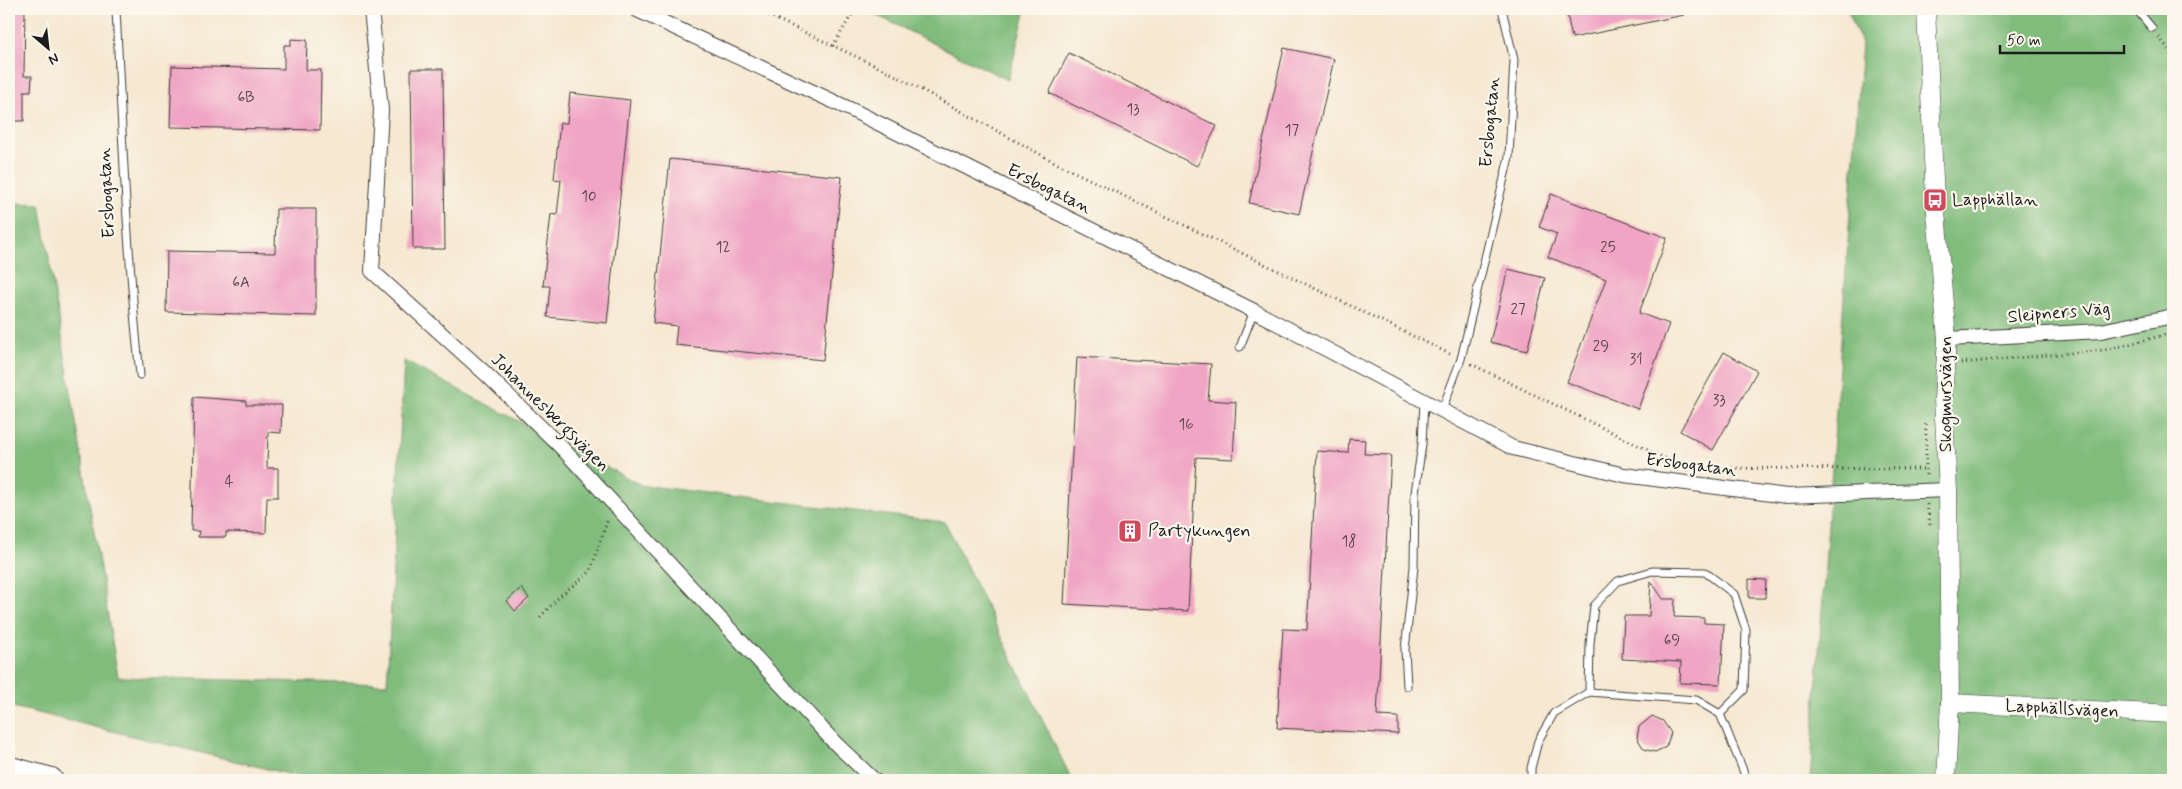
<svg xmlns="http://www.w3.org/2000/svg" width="2182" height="789" font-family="Mynerve,sans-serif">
<rect width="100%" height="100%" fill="#fbf7ec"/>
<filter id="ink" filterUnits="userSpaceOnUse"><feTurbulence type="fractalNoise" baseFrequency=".02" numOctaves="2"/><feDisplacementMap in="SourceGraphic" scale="10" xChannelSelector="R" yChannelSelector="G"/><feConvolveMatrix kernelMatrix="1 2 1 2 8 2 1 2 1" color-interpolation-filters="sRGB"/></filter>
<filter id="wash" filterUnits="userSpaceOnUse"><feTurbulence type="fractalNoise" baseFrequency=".0096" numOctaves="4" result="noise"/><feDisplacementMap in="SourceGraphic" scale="20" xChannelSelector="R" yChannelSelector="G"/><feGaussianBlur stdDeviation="1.12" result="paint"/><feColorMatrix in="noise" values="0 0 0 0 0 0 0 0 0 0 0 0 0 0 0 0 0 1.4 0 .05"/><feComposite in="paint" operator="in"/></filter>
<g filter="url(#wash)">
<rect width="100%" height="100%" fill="#f6e8d1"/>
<!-- forest -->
<g fill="#80bc7b" stroke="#4e6c4c">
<polygon points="864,9 1026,9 1008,80"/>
<polygon points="1847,9 2173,9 2173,780 1810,780 1862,43"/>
<polygon points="9,203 40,204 118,677 387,684 404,361 641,485 945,522 1072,780 313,780 9,706"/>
</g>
<g id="blocks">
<!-- building -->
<g fill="#f0a5c4">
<polygon points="9,9 25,9 24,76 32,76 31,91 24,91 24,121 9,121"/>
<polygon points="1566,9 1683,9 1684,15 1572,38"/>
<polygon points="291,39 307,40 306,70 321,70 320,130 170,127 172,66 284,69 284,45 291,45"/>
<polygon points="1284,48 1334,59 1299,214 1249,203"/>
<polygon points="1069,53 1217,126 1197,166 1049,93"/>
<polygon points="411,69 443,69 445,249 413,249"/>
<polygon points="570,93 630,100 607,323 547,317 550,286 543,286 551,214 557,215 561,180 554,179 560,123 567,123"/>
<polygon points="670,159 842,177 823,360 675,345 677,326 653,323"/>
<polygon points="1551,194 1667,238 1639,313 1669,324 1638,409 1567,382 1606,279 1548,257 1557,234 1539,227"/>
<polygon points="276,209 316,209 316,316 166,312 167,251 275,253"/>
<polygon points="1508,269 1545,278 1527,351 1490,342"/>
<polygon points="1724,352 1757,371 1713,450 1680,431"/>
<polygon points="1077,357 1211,364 1208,400 1236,402 1233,459 1196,457 1188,611 1064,604"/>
<polygon points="194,397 246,401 246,405 282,405 281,433 268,432 267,468 278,468 278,497 267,497 266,533 226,532 226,537 198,537 199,531 191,531"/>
<polygon points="1349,439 1365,440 1364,454 1391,455 1377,716 1398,717 1398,734 1277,728 1283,629 1307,630 1317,451 1348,453"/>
<polygon points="1749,579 1766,580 1765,598 1749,598"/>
<polygon points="1651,581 1663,599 1675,599 1674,617 1704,618 1704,623 1724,624 1721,684 1680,683 1681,662 1622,659 1624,616 1649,616"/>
<polygon points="521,588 529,598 515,611 507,601"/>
<polygon points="1652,716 1663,721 1671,733 1666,747 1655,752 1644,749 1637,738 1639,727"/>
</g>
</g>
</g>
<g filter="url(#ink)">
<use href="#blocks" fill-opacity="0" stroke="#3d3b37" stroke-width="1"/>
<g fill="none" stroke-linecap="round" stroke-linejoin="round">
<!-- service casing -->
<g stroke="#3d3b37" stroke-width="9">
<g id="service">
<path d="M116,9C122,131 127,253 140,375"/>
<polyline points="2136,9 2152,28"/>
<polyline points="1240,347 1254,311"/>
<polyline points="1442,410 1461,359 1509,157 1514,60 1502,9"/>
<polyline points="1407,686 1405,650 1414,567 1415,493 1422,444 1424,401"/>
<polyline points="1589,692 1590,644 1594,606 1618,581 1652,571 1705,572 1734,594 1746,630 1744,690 1720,714"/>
<polyline points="1531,780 1531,768 1538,741 1554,713 1589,692 1696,700 1720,714 1747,780"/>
</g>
</g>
<!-- minor casing -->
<g stroke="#3d3b37" stroke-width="16">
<g id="minor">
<polyline points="371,9 381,110 372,271 486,374 561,447 835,743 874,780"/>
<polyline points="635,9 856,112 1254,311 1513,448 1624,475 1787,496 1948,490"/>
<polyline points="1947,339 2101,331 2173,316"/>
</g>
</g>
<!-- tertiary casing -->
<g stroke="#3d3b37" stroke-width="19">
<g id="tertiary">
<polyline points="1926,9 1935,200 1947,339 1943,399 1948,490 1950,703 1946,780"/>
<polyline points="1950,703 2173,714"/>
</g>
</g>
<!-- motorway casing -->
<g stroke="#3d3b37" stroke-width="27">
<polyline id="motorway" points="9,769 50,780"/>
</g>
<!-- path -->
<g stroke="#3d3b37" stroke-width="3" stroke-dasharray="1 4" stroke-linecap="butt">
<polyline points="755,9 889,72 1058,164 1452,355"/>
<polyline points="2159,37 2173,55"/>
<polyline points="833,46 852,14 858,9"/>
<polyline points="1961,363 2105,350 2173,333"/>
<polyline points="1471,364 1681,466"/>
<polyline points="1926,424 1926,478"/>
<polyline points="1697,468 1927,469"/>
<polyline points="1927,504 1930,525"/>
<polyline points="540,617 560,596 590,572 608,519"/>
</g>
<!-- service -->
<use href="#service" stroke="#fff" stroke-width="7"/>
<!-- minor -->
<use href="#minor" stroke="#fff" stroke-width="14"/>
<!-- tertiary -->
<use href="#tertiary" stroke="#fff" stroke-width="18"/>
<!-- motorway -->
<use href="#motorway" stroke="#fff" stroke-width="25"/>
</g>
</g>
<!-- icons -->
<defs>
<g id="bus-square" transform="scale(1.25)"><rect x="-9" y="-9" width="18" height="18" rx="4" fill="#d1495b" stroke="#fbf7ec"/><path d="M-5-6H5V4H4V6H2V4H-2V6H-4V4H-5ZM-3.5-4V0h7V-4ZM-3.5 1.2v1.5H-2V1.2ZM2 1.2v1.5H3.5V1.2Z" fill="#fff"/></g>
<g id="building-square" transform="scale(1.25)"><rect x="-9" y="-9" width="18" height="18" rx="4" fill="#d1495b" stroke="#fbf7ec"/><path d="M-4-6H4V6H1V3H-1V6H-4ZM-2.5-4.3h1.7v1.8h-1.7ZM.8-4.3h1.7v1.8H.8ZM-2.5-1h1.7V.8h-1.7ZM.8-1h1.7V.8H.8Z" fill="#fff"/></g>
</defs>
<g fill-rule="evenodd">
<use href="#bus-square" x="1935" y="200"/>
<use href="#building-square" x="1130" y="531"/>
</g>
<g text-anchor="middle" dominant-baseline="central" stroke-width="4.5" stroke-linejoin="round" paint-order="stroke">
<!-- number labels -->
<g font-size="15" fill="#513e46">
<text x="246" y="98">6B</text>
<text x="1133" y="110">13</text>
<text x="1292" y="131">17</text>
<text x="589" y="197">10</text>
<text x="723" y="248">12</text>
<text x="1608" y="248">25</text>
<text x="241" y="283">6A</text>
<text x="1518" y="310">27</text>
<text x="1601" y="347">29</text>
<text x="1636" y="360">31</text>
<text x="1719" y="401">33</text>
<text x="1186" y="425">16</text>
<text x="229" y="482">4</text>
<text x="1349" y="542">18</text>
<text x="1672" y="641">69</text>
</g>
<!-- street labels -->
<g font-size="18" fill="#1c1c1c" stroke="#fbf7ec">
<text transform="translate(1490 122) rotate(-85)">Ersbogatan</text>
<text transform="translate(1049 189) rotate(26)">Ersbogatan</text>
<text transform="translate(107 193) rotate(-93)">Ersbogatan</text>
<text transform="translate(2059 313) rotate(-5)">Sleipners Väg</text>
<text transform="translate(1946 394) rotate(-90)">Skogmursvägen</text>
<text transform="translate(550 413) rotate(45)">Johannesbergsvägen</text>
<text transform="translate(1691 465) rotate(7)">Ersbogatan</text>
<text transform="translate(2062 709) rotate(3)">Lapphällsvägen</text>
</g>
<!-- poi labels -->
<g font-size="18" fill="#1c1c1c" stroke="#fbf7ec" text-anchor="start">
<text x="1952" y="200">Lapphällan</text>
<text x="1148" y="531">Partykungen</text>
</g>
</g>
<!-- margin -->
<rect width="2182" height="789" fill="none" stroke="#fbf7ec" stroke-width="30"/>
<!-- north arrow -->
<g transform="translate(48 48) rotate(152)" stroke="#fbf7ec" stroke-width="4" paint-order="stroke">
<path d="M0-4L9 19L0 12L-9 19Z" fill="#1c1c1c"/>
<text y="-8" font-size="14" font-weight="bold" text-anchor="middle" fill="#1c1c1c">N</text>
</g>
<!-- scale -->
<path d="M2000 45v8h124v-8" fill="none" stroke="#1c1c1c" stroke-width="2.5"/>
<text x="2007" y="45" font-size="15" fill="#1c1c1c" stroke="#fbf7ec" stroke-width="4" paint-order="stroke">50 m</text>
</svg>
